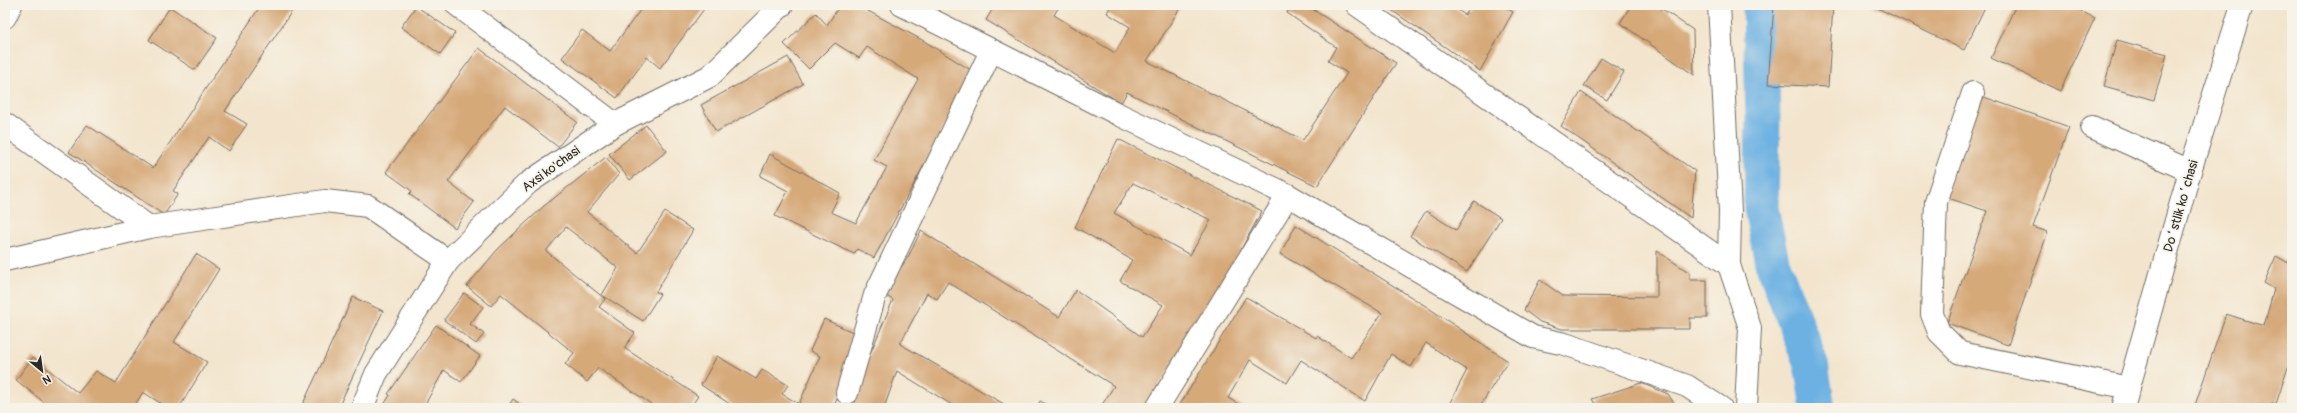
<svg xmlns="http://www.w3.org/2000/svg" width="2297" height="413" font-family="Pangolin,sans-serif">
<rect width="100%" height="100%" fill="#f7f3e8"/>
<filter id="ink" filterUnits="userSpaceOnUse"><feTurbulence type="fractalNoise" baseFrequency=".025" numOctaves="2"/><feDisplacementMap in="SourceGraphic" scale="8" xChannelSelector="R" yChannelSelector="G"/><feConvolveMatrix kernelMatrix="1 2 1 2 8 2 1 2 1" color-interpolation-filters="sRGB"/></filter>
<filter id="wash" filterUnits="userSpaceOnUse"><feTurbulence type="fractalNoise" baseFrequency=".012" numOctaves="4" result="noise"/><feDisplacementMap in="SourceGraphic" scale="16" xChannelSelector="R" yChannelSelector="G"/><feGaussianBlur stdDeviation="0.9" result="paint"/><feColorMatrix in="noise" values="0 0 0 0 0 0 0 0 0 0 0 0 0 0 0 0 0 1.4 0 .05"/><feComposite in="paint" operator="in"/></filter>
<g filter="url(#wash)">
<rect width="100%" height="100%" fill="#f3e5cd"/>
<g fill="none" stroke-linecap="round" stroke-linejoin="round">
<!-- canal -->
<polyline stroke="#6cb1e2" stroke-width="35" points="1760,5 1763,119 1761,208 1772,262 1811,364 1818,408"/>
</g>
<g id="blocks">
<!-- building -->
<g fill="#d6a979" fill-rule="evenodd">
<polygon points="261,5 296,5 225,111 247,124 229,151 209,137 173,191 178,194 164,215 69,152 87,125 153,168"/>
<polygon points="644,5 707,5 660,68 647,57 617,98 562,58 582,30 610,51"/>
<polygon points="840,5 857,5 924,41 974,72 874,258 857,249 854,254 775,216 788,191 760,176 770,154 840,193 831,212 856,223 887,167 874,160 918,79 867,47 859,58 835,43 809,69 784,44 816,13 827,25"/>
<polygon points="995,5 1060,5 1054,15 1115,53 1130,27 1107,13 1111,5 1182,5 1147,61 1303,140 1347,73 1328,61 1336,47 1287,13 1291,5 1306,5 1396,63 1317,186 1127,92 1121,103 986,20"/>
<polygon points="1384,5 1451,5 1465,15 1472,5 1501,5 1513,12 1480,71"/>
<polygon points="1631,5 1656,5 1693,30 1694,75 1620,23"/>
<polygon points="1774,5 1833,5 1828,87 1768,84"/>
<polygon points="1871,5 1986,5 1964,50"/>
<polygon points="2016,5 2068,5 2095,18 2060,91 1991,58"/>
<polygon points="416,6 455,33 440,54 401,27"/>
<polygon points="170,7 217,38 195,70 149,40"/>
<polygon points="2117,40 2167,54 2154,100 2104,86"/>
<polygon points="479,48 577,122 558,147 505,106 448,182 474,202 455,228 409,194 412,191 386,172"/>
<polygon points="788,57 803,84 716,132 701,105"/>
<polygon points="1601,58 1624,72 1607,100 1584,86"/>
<polygon points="1581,92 1695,171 1691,218 1561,126"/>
<polygon points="1981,96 2069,127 2033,227 2048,232 2008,345 1947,323 1987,211 1945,197"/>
<polygon points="646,125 667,151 630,180 609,154"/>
<path d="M1118,139L1262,211L1211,304L1145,408H1100L1114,386L948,282L937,299L927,293L900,344L1004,404L1001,408H957L897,371L884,408H847L893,300L883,294L908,257L921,231L1059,317L1076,290L1142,337L1163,305L1120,281L1132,260L1075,227ZM1133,183L1211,220L1190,255L1114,213Z"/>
<polygon points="606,157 619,174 587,212 637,253 665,212 693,230 656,292 660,294 643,321 602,295 618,268 566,227 546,251 605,299 599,307 635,333 624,348 698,396 690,408 648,408 651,404 598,368 587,382 565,364 574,353 501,294 491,306 467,286 498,249 544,206"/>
<polygon points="1474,201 1501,218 1467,272 1410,236 1426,211 1456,230"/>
<polygon points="1296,225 1424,305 1508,361 1479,408 1447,408 1467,370 1426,343 1411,367 1391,354 1365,401 1301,360 1287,383 1250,360 1228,398 1245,408 1178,408 1246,297 1316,338 1317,336 1351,358 1382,313 1280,254"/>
<polygon points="1657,251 1690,273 1690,280 1707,280 1707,318 1690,318 1690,329 1562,329 1540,322 1524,310 1540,280 1563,296 1657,297"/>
<polygon points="196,254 219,269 174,342 207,362 179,408 168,408 143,392 133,408 51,408 16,380 33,357 78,393 96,371 116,383"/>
<polygon points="2276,256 2292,265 2292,355 2276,404 2272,403 2270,408 2194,408 2226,314 2264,326 2274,289 2264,283"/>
<polygon points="464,293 483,307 470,324 484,334 476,344 444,320"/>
<polygon points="353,297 383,311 338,408 301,408"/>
<polygon points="824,319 855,333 848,347 856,350 850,370 833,408 736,408 701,385 717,356 756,379 762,370 788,385 782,394 799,404 820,356 810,351"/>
<polygon points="436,325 480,356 461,382 444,370 423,408 382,408 390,395 388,394"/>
<polygon points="1641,383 1668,394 1677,408 1598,408 1592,399"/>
<polygon points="513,399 525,408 507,408"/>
<polygon points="1040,401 1053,408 1037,408"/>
</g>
</g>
</g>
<g filter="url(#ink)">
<use href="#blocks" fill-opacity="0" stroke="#716c64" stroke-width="1"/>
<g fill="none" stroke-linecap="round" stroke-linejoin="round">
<!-- minor casing -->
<g stroke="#716c64" stroke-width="24">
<g id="minor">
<polyline points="457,5 615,124"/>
<polyline points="902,5 1118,114 1288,195 1533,337 1565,344 1687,386 1721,408"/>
<polyline points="1357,5 1729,265"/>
<polyline points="1719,5 1730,211 1729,265 1750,328 1746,408"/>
<polyline points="5,17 11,5"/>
<polyline points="1973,93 1936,202 1932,314 1939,332 1960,353 2129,388"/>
<polyline points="5,124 149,227"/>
<polyline points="2092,127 2190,171"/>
<polyline points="5,260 149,227 325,201 368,206 448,261"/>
<polyline points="847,393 875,295 991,51"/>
<polyline points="362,408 376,374 448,261 528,183 615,124 710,76 782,5"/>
<polyline points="1157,408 1288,195"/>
<polyline points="2123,408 2190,171 2242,5"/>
</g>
</g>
<!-- minor -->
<use href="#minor" stroke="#fff" stroke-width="22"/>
</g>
</g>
<g text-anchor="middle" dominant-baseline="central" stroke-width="3.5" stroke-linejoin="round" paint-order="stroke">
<!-- street labels -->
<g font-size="13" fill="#2b2b2b" stroke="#f7f3e8">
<text transform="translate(551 169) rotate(-36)">Axsi ko'chasi</text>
<text transform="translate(2181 206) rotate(-74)">Doʻstlik koʻchasi</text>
</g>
</g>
<!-- margin -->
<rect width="2297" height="413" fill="none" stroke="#f7f3e8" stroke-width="20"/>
<!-- north arrow -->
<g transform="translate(42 371) rotate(151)" stroke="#f7f3e8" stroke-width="3" paint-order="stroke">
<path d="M0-3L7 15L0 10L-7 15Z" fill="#2b2b2b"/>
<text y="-6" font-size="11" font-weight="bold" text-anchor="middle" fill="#2b2b2b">N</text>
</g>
</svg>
